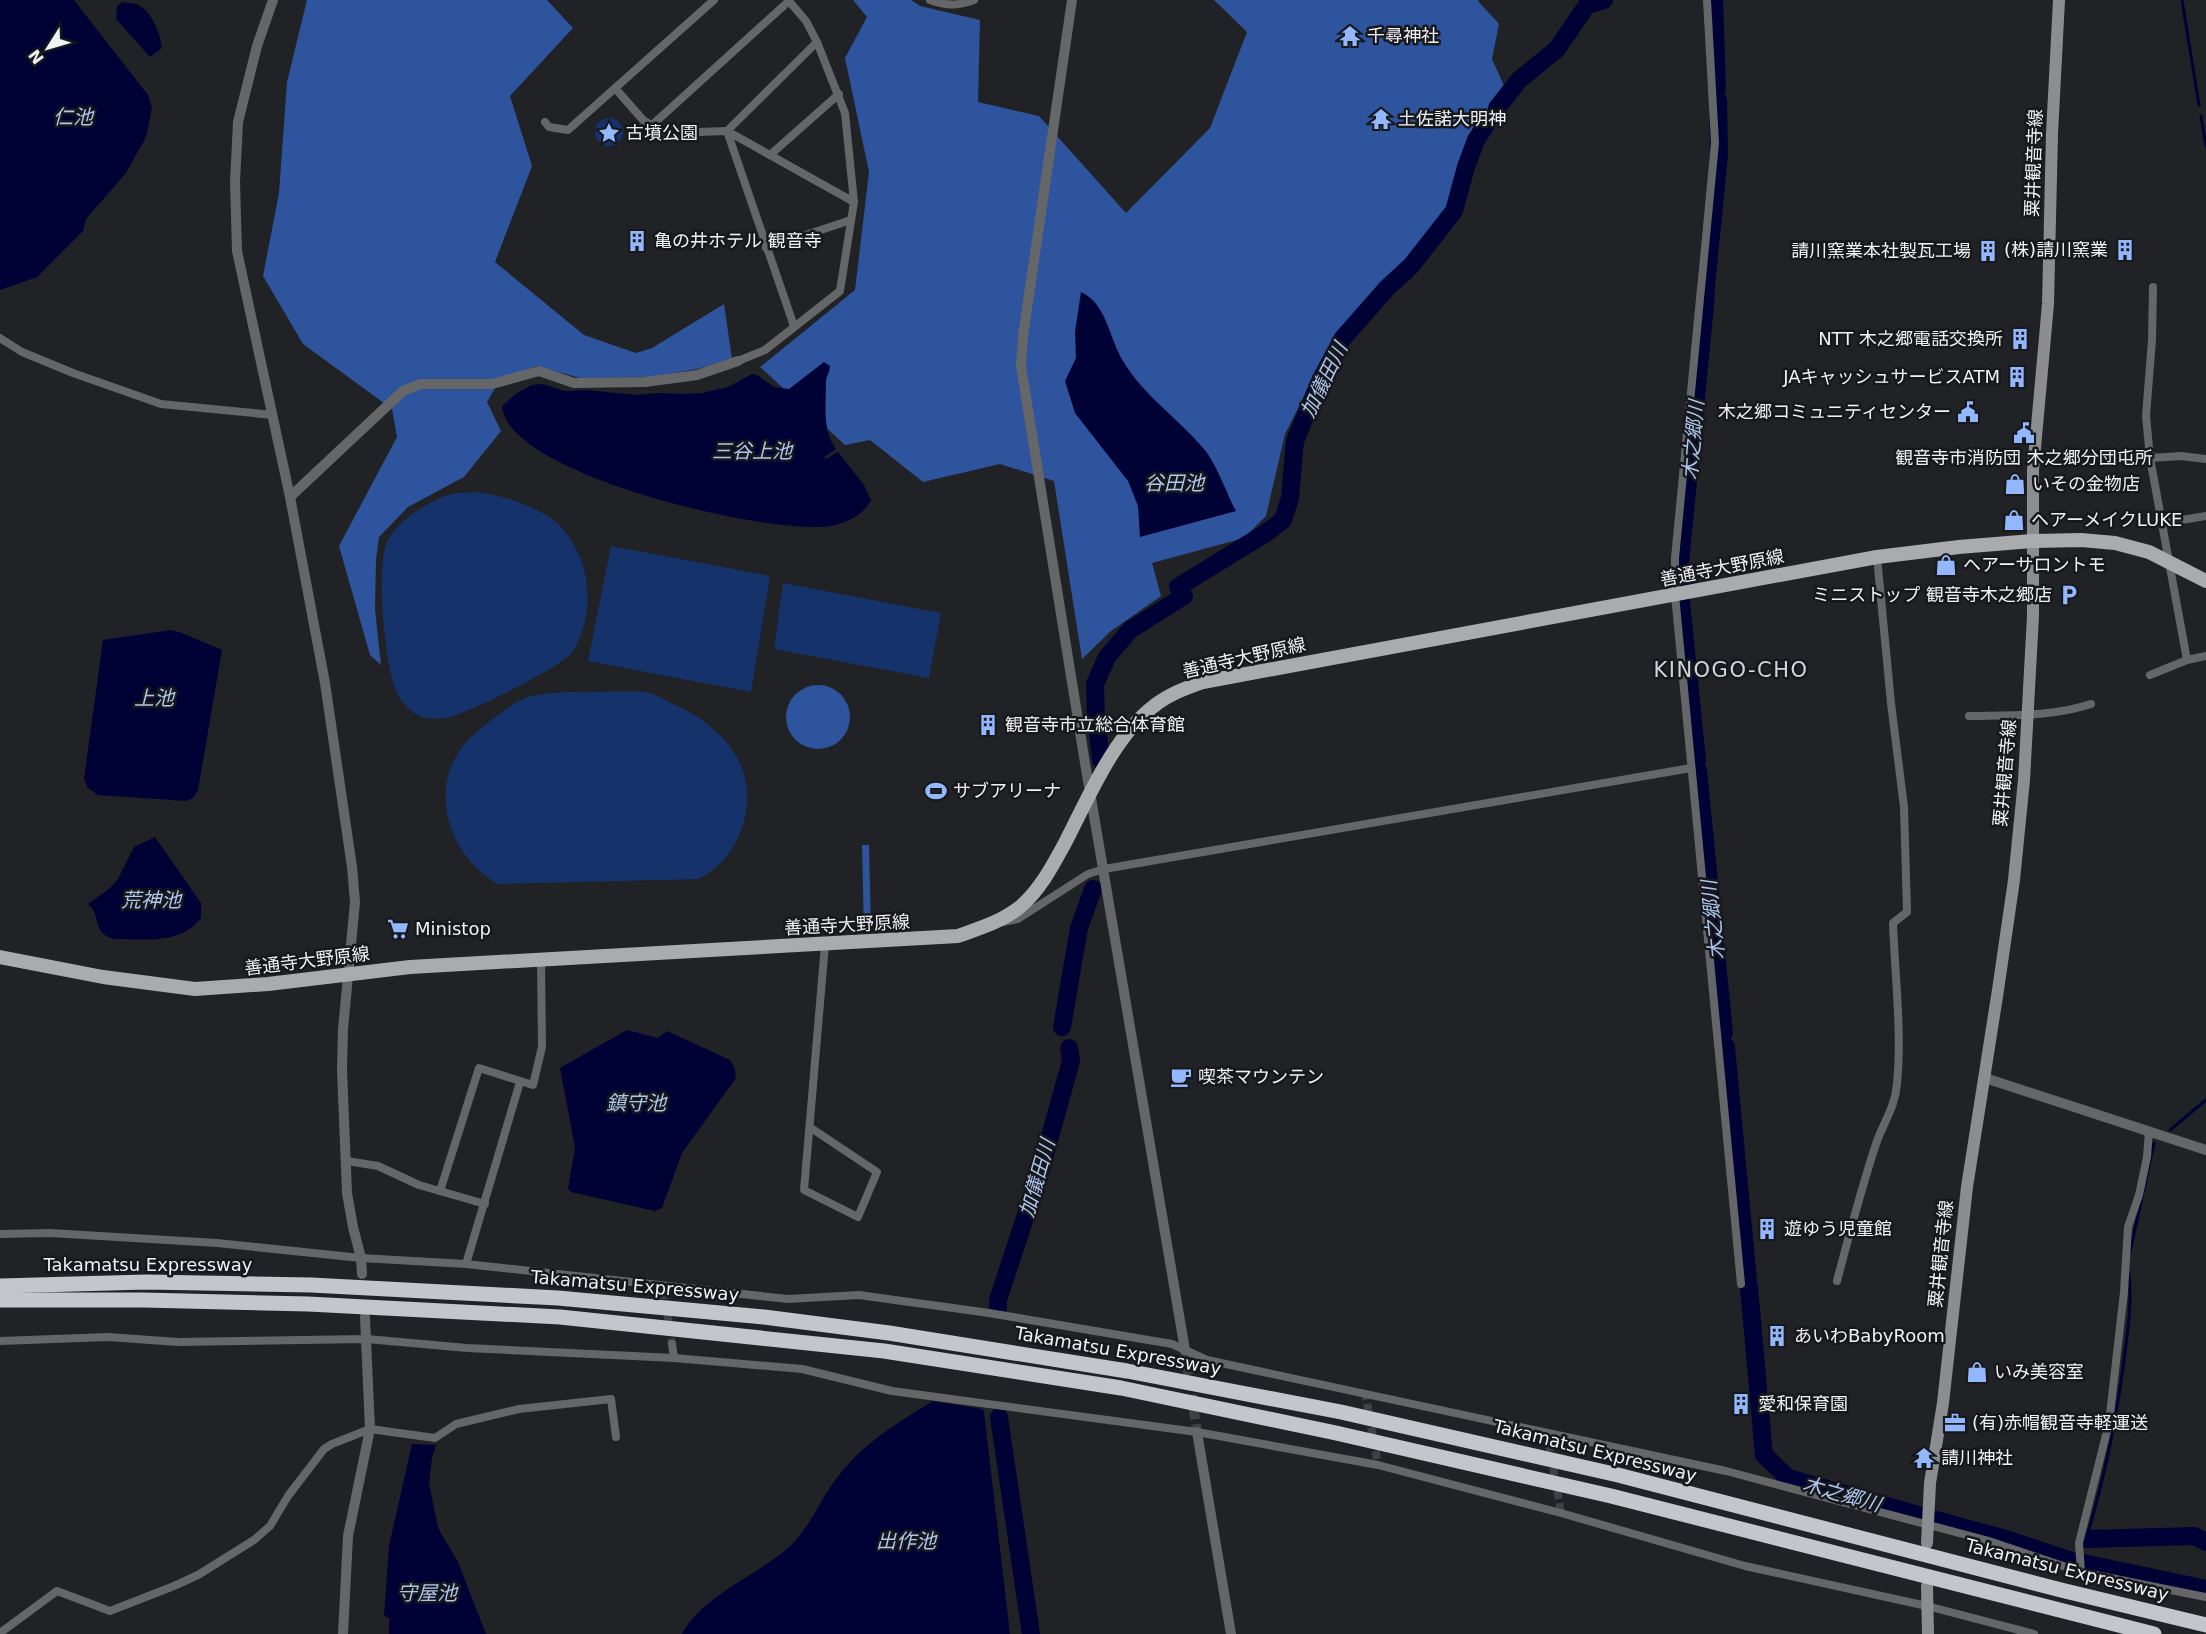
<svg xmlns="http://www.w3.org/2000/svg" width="2206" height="1634" font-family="'DejaVu Sans','Noto Sans JP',sans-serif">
<rect width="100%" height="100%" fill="#202225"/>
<g fill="#15326a">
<circle cx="609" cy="132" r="14"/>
<path d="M475 492C500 494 540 507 558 524 591 556 597 612 573 651 563 667 466 714 446 718 440 719 429 719 423 717 413 715 401 702 397 693 385 668 377 576 385 549 391 523 428 501 452 494 459 492 468 493 475 492Z"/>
<polygon points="611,546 770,576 751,692 588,661"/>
<polygon points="783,583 941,613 929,678 774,649"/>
<path d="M594 692C610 692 634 690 649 693 658 695 667 701 675 705 726 728 761 770 742 828 734 850 719 870 698 879L498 884C451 858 427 792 463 746 472 735 483 726 494 718 503 712 511 704 521 700 543 690 570 693 594 692Z"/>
</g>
<g fill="#2e549d">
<polygon points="307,0 547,0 573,28 510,96 532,166 495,262 584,335 636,353 652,348 724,304 732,359 697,369 650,377 580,378 536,366 499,381 487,402 501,431 464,477 408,507 379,537 376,560 375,609 381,665 370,655 339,546 397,437 392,409 303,344 263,276 279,193 287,82"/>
<polygon points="853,0 911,0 920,6 980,20 978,102 1039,116 1126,213 1210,128 1247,32 1214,0 1479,0 1478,1 1499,24 1492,59 1505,88 1465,159 1451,202 1422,245 1334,337 1285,434 1266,516 1244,538 1152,563 1161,596 1111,631 1082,659 1054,481 1000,464 923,482 870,440 845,445 760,367 855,290 869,172 845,58 867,17"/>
<circle cx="818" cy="717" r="32"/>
<polygon points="862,845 869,845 871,932 864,932"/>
</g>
<g fill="#000236">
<polygon points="0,0 74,0 148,95 152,108 146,137 126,173 86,219 83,231 37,277 0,290"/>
<path d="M123 2C128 3 134 3 138 5 151 10 161 35 162 48L150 57 116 19 117 6Z"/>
<path d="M1081 292C1107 304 1109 338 1123 361 1143 395 1179 419 1204 449 1216 463 1227 494 1236 511L1140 537 1138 506 1128 481 1075 413 1065 381 1076 358 1075 332Z"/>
<path d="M824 362 830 366C830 372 825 378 826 384 826 407 822 429 836 449L824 457 826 459 838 452 864 485 871 500C863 515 847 523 831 526 772 536 506 475 502 406L517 393 532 385 543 384 564 391 586 390 637 395 658 393 685 394 702 393 728 387 752 374 757 375 774 387 789 389Z"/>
<polygon points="171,630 182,633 222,650 198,790 193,798 186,801 98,795 88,788 84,779 103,640"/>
<path d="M155 837 201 903V918C180 945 145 939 114 939 91 933 102 915 88 904L110 888 118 879 134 847Z"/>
<polygon points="627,1030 658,1038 667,1031 730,1060 735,1069 736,1078 682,1153 662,1208 655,1211 571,1192 568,1189 575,1148 560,1068"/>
<path d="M933 1401 982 1409 984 1412 1010 1634H682C702 1596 756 1576 788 1548 812 1526 820 1498 840 1474 865 1442 899 1422 933 1401Z"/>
<polygon points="412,1444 436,1445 432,1458 429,1483 438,1528 458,1562 486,1634 389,1634 389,1618 384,1616 389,1546"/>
</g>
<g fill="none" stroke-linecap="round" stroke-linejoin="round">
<g stroke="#000236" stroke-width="3">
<polyline points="2182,0 2199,105"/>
<polyline points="2201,116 2206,146"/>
<polyline points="2170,1130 2206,1100"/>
<polyline points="2130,1252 2154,1143"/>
<path d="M2086 1539C2104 1481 2116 1422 2124 1360 2128 1329 2132 1305 2129 1274"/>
</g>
<g stroke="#000236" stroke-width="18">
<polyline points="1714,0 1717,89"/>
<polyline points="1497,108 1519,80 1557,49 1587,5 1604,0"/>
<polyline points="1706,286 1719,155 1718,100"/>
<polyline points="1178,587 1266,533 1283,520 1290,498 1295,441 1321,379 1343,338 1387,288 1411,266 1454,211 1466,167 1476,140 1487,123"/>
<polyline points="1680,587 1680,564 1706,294"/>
<polyline points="1681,602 1697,760"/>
<polyline points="1101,760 1096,718 1095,684 1107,657 1130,630 1184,596"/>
<polyline points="1698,771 1724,1033"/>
<polyline points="1062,1027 1079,928 1093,889"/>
<polyline points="1726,1047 1748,1281"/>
<polyline points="1749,1287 1764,1455 1788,1478 1918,1515"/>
<polyline points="998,1308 998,1300 1041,1169 1071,1061 1069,1048"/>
<polyline points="999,1417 1031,1634"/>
<polyline points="1936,1520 2006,1539 2075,1562"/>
<polyline points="2086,1539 2194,1536 2206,1542"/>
<polyline points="2083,1563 2206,1589"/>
</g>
<g stroke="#3f4144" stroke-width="8" stroke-dasharray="8 4" stroke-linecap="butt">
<polyline points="664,1291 672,1344"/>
<polyline points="1365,1392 1378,1465"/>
<polyline points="1547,1432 1561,1513"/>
</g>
<polyline stroke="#3f4144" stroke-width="10" stroke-dasharray="10 5" stroke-linecap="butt" points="1185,1350 1197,1432"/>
<g stroke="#656668" stroke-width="8">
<path d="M930 0C946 6 958 6 974 0"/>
<polyline points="1707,0 1715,143 1675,558 1675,595 1741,1284"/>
<polyline points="615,88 643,120 659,130 670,133 727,131 854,202"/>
<polyline points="545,122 549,127 568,130 714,0"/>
<polyline points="651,126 789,1"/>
<polyline points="770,155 839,94"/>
<polyline points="766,248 851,220"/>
<polyline points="2153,287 2152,340 2146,416 2150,458 2187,660"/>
<polyline points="794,326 727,131 817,42"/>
<polyline points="0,338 22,352 73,373 161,404 273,415"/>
<polyline points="738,361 765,350 840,291 854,202 845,113 817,42 806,21 788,0"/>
<polyline points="2150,458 2181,456 2206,459"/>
<polyline points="2163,523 2206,516"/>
<polyline points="2150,675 2187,660 2206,656"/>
<path d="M1969 716C2009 715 2052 717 2091 704"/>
<polyline points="1003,922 1018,919 1088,874 1104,869 1691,768"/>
<polyline points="811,1128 877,1172 858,1217 804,1190 825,945"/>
<polyline points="347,1161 378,1166 419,1185 485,1204"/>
<polyline points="440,1191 479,1068 533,1085 542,1047 541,960"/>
<polyline points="0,1234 50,1233 217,1243 361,1258 466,1264 788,1299 859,1295 989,1313 1172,1344 1207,1360 1726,1471 1989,1541 2081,1572 2206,1597"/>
<polyline points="466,1264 520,1082"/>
<path d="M1837 1281C1849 1235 1861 1189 1876 1144 1883 1123 1895 1108 1897 1084 1902 1031 1895 976 1893 923L1907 912 1904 807 1891 703 1877 557"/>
<polyline points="0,1341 108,1337 178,1342 367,1339 467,1348 674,1358 802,1369 892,1391 1197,1432 1378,1465 1561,1513 1745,1566 1927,1606 2034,1634"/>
<polyline points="672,1344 674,1358"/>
<polyline points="2081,1572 2079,1543 2109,1423 2124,1292 2128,1227 2139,1195 2147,1157 2149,1131"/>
<polyline points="0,1633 57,1591 110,1611 174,1586 198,1575 254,1540 270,1526 288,1496 324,1449 332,1444 370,1429 435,1438 456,1424 519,1409 611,1399 616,1437"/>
</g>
<g stroke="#656668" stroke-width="10">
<polyline points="273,0 257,46 238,122 235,182 237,251 290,497 325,683 352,867 355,902 343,1029 342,1070 347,1193 353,1227 361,1258 362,1274"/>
<polyline points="1072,0 1023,336 1021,366 1085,763 1185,1350"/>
<polyline points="290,497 403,391 421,384 492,384 539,371 574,383 645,382 697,375 738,361"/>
<polyline points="1985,1078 2206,1150"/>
<polyline points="1197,1432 1231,1634"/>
<polyline points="343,1634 348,1536 370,1429 365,1317"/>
</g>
<g stroke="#8b8d90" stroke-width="12">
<polyline points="1927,1543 1930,1483 1943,1403 1967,1187 1998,990 2014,880 2024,780 2033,616 2033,470 2048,304 2052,134 2059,0"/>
<polyline points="1927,1586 1928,1634"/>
</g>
<path stroke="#a9abaf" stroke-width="14" d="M0 957 103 977 195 989 268 984 410 967 958 936C980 928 1001 922 1020 907 1040 890 1053 865 1065 843 1088 799 1113 737 1154 706 1169 694 1186 688 1203 682L1877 557 1959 547 2032 541 2081 540 2115 543 2149 552 2206 581"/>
<g stroke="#c4c6cb" stroke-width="15">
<polyline points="0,1286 147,1282 311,1285 558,1298 764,1317 889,1333 1127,1371 1341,1412 1618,1475 2061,1590 2206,1625"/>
<polyline points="0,1300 143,1300 308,1304 560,1317 884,1351 1121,1388 1336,1433 1611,1496 2154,1634"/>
</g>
</g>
<defs>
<symbol id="temple-bare" viewBox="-9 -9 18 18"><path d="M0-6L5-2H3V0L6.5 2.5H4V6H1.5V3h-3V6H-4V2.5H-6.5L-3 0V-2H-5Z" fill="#92b7fd" stroke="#16181c" stroke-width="2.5" paint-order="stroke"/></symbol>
<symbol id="sight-bare" viewBox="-9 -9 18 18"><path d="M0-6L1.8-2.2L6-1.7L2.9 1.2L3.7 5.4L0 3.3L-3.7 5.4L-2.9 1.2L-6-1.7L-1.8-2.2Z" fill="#92b7fd" stroke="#16181c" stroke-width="2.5" paint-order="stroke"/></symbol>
<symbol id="building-bare" viewBox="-9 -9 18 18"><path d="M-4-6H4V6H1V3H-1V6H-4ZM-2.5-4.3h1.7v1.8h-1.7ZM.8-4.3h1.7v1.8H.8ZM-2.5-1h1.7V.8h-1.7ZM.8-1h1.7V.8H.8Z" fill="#92b7fd" stroke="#16181c" stroke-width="2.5" paint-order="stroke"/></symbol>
<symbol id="civic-bare" viewBox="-9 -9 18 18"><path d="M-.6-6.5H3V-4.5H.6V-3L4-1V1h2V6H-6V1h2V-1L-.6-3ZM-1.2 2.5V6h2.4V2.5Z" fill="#92b7fd" stroke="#16181c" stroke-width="2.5" paint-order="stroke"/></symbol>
<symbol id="shop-bare" viewBox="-9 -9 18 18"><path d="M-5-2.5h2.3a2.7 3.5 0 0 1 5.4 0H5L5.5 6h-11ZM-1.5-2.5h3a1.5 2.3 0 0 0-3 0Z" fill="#92b7fd" stroke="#16181c" stroke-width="2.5" paint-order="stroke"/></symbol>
<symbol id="parking-bare" viewBox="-9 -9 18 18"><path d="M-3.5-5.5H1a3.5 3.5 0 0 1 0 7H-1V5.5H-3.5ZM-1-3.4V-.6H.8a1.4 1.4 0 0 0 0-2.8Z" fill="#92b7fd" stroke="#16181c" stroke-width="2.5" paint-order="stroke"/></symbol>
<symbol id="stadium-bare" viewBox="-9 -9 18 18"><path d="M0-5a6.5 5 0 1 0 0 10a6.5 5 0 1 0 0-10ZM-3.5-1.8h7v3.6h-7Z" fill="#92b7fd" stroke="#16181c" stroke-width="2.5" paint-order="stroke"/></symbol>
<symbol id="supermarket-bare" viewBox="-9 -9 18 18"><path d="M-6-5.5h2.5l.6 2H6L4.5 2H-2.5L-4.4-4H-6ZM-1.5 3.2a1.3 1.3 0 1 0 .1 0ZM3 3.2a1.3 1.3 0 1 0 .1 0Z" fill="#92b7fd" stroke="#16181c" stroke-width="2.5" paint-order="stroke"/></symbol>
<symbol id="cafe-bare" viewBox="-9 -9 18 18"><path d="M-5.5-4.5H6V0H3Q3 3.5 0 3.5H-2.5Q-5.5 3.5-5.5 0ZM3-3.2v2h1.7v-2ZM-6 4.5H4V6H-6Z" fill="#92b7fd" stroke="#16181c" stroke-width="2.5" paint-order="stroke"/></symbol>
<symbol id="office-bare" viewBox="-9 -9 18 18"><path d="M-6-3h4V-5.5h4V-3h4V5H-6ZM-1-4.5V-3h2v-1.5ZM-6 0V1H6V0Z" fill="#92b7fd" stroke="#16181c" stroke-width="2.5" paint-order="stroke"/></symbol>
</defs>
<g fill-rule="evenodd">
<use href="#temple-bare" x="1335" y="21" width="30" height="30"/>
<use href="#temple-bare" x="1366" y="104" width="30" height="30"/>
<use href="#sight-bare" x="594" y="118" width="30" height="30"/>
<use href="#building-bare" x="622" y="226" width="30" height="30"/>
<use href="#building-bare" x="2110" y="235" width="30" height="30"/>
<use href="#building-bare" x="1973" y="236" width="30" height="30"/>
<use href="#building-bare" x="2005" y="324" width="30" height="30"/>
<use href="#building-bare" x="2002" y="362" width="30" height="30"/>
<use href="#civic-bare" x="1953" y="397" width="30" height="30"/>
<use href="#civic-bare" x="2009" y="418" width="30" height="30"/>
<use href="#shop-bare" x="2000" y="469" width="30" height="30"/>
<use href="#shop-bare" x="1999" y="505" width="30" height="30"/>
<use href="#shop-bare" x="1931" y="550" width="30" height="30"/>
<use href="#parking-bare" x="2054" y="580" width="30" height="30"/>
<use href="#building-bare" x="973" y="710" width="30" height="30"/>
<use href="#stadium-bare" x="921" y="776" width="30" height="30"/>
<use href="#supermarket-bare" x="383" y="914" width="30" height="30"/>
<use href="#cafe-bare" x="1166" y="1062" width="30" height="30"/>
<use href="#building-bare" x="1752" y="1214" width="30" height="30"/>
<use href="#building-bare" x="1762" y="1321" width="30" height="30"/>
<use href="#shop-bare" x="1962" y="1357" width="30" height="30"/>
<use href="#building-bare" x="1726" y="1389" width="30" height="30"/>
<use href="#office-bare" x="1940" y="1408" width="30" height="30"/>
<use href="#temple-bare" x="1909" y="1443" width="30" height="30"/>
</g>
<g text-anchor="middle" stroke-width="5" stroke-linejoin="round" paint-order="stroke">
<g font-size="18" fill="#f0f1f4" stroke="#16181c" text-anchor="start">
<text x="1367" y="42">千尋神社</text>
<text x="1398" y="125">土佐諾大明神</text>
<text x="626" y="139">古墳公園</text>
<text x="654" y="247">亀の井ホテル 観音寺</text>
<text x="2108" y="256" text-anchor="end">(株)請川窯業</text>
<text x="1971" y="257" text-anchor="end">請川窯業本社製瓦工場</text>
<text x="2003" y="345" text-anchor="end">NTT 木之郷電話交換所</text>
<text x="2000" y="383" text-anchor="end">JAキャッシュサービスATM</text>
<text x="1951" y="418" text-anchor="end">木之郷コミュニティセンター</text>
<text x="2024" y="464" text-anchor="middle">観音寺市消防団 木之郷分団屯所</text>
<text x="2032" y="490">いその金物店</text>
<text x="2031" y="526">ヘアーメイクLUKE</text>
<text x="1963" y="571">ヘアーサロントモ</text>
<text x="2052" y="601" text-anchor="end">ミニストップ 観音寺木之郷店</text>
<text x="1005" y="731">観音寺市立総合体育館</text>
<text x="953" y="797">サブアリーナ</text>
<text x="415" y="935">Ministop</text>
<text x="1198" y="1083">喫茶マウンテン</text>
<text x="1784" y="1235">遊ゆう児童館</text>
<text x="1794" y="1342">あいわBabyRoom</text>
<text x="1994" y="1378">いみ美容室</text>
<text x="1758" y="1410">愛和保育園</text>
<text x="1972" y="1429">(有)赤帽観音寺軽運送</text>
<text x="1941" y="1464">請川神社</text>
</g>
<g font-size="18" fill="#f0f1f4" stroke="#16181c">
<text transform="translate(2034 163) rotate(-88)" y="6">粟井観音寺線</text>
<text transform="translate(1722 568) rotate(-11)" y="6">善通寺大野原線</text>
<text transform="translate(1244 658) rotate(-13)" y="6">善通寺大野原線</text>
<text transform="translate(2005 773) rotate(-85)" y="6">粟井観音寺線</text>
<text transform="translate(847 925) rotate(-3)" y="6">善通寺大野原線</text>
<text transform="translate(307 961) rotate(-7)" y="6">善通寺大野原線</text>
<text transform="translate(1941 1254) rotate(-84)" y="6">粟井観音寺線</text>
<text x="148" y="1271">Takamatsu Expressway</text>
<text transform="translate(635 1286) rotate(5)" y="6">Takamatsu Expressway</text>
<text transform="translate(1118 1351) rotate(10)" y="6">Takamatsu Expressway</text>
<text transform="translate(1595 1451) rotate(14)" y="6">Takamatsu Expressway</text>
<text transform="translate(2067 1570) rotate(14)" y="6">Takamatsu Expressway</text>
</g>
<g font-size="20" font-style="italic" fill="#aec5ee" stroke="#16181c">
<text x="73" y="124">仁池</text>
<text transform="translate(1324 380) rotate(-64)" y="7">加儀田川</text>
<text transform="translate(1693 440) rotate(-85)" y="7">木之郷川</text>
<text x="752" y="458">三谷上池</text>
<text x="1174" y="490">谷田池</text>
<text x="154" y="705">上池</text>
<text x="151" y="907">荒神池</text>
<text transform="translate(1713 920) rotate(-96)" y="7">木之郷川</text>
<text x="636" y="1110">鎮守池</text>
<text transform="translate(1037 1178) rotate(-74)" y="7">加儀田川</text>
<text transform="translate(1842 1494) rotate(16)" y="7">木之郷川</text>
<text x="906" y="1548">出作池</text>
<text x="427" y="1600">守屋池</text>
</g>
<g font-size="21" letter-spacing="1.5" fill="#d1d4d9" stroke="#16181c">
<text x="1731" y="677">KINOGO-CHO</text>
</g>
</g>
<g transform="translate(48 48) rotate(233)" stroke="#16181c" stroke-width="4.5" paint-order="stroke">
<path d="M0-4.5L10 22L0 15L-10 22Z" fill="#f0f1f4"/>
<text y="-9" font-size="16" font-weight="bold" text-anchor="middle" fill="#f0f1f4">N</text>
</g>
</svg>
